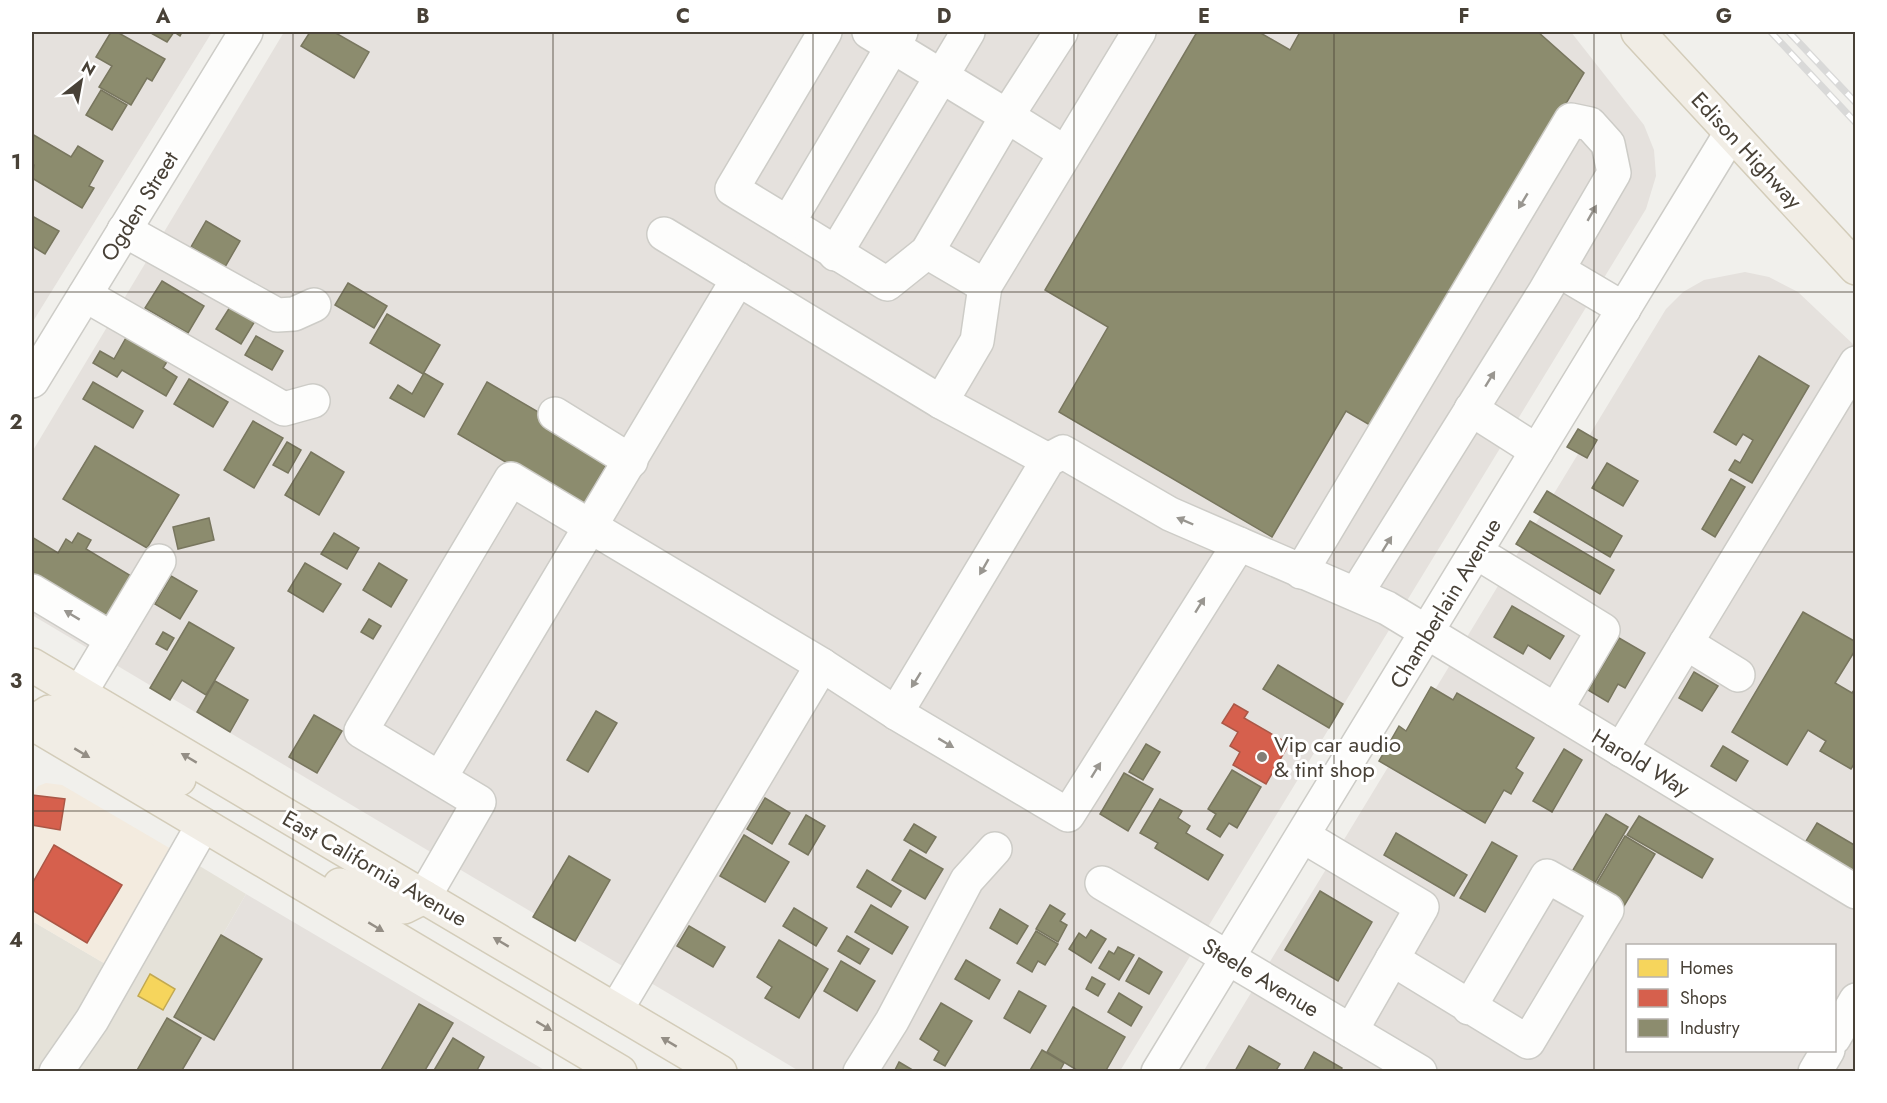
<svg xmlns="http://www.w3.org/2000/svg" width="1887" height="1103" font-family="Jost,sans-serif">
<rect width="100%" height="100%" fill="#f1f0ec"/>
<polygon fill="#e5e2d9" points="183,856 246,894 145,1071 32,1072 32,921 114,969"/>
<polygon fill="#f3ebdf" points="46,783 62,785 183,856 114,969 32,921 32,796 38,786"/>
<g fill="#e5e1dd" fill-rule="evenodd">
<polygon points="32,32 212,32 32,323"/>
<polygon points="284,32 1571,32 1644,125 1654,150 1656,176 1646,209 1120,1071 799,1071 32,615 32,452"/>
<path d="M1745 272 1769 277 1798 292 1855 346V1071L1203 1072 1666 309 1683 292 1704 280ZM1628 946H1834V1050H1628Z"/>
<polygon points="246,894 546,1071 145,1072"/>
</g>
<polygon fill="#f6d55c" stroke="#c2a951" stroke-width="1.5" points="150,974 175,989 163,1010 138,996"/>
<g fill="#d6604d" stroke="#ab5746" stroke-width="1.5">
<polygon points="1234,704 1248,712 1244,718 1289,744 1266,784 1233,765 1240,752 1230,746 1238,732 1222,723"/>
<polygon points="32,795 65,799 60,830 32,825"/>
<polygon points="54,845 122,885 87,943 32,910 32,884"/>
</g>
<g fill="#8c8c6e" stroke="#78765e" stroke-width="1.5">
<polygon points="111,32 117,32 165,59 152,81 147,78 131,105 99,87 112,66 96,57"/>
<polygon points="149,32 182,32 180,36 174,32 167,42"/>
<polygon points="310,32 334,32 369,52 354,78 301,46"/>
<polygon points="1197,32 1259,32 1290,50 1300,32 1538,32 1584,73 1375,428 1346,411 1272,537 1059,412 1108,327 1045,290"/>
<polygon points="101,90 127,105 112,130 86,115"/>
<polygon points="32,134 71,157 78,146 103,161 89,186 94,188 82,208 32,178 34,165 32,163"/>
<polygon points="32,216 59,231 45,254 32,246"/>
<polygon points="206,221 240,241 225,267 191,247"/>
<polygon points="162,281 204,306 188,333 145,308"/>
<polygon points="348,283 387,306 374,328 335,305"/>
<polygon points="230,307 255,321 241,344 216,329"/>
<polygon points="387,314 440,345 423,374 370,343"/>
<polygon points="127,336 168,360 163,368 177,377 166,396 122,370 117,377 93,363 100,351 114,359"/>
<polygon points="256,336 283,351 272,370 245,355"/>
<polygon points="1759,356 1809,386 1752,483 1729,470 1735,460 1740,463 1753,440 1743,434 1736,445 1714,432"/>
<polygon points="424,373 443,384 424,417 390,398 398,385 412,394"/>
<polygon points="189,379 228,402 213,427 174,404"/>
<polygon points="93,382 143,411 133,428 83,399"/>
<polygon points="487,382 612,455 582,507 458,434"/>
<polygon points="253,421 283,438 254,488 224,470"/>
<polygon points="1578,429 1597,440 1587,458 1567,447"/>
<polygon points="287,442 301,450 288,473 273,465"/>
<polygon points="95,446 179,495 147,548 63,499"/>
<polygon points="311,452 344,472 319,515 285,495"/>
<polygon points="1607,463 1638,481 1623,506 1592,488"/>
<polygon points="1731,479 1745,487 1715,537 1702,529"/>
<polygon points="1547,491 1622,536 1610,557 1534,512"/>
<polygon points="209,518 214,540 178,549 173,527"/>
<polygon points="1530,521 1614,570 1600,594 1516,544"/>
<polygon points="78,533 91,540 86,549 131,576 107,617 32,573 32,537 58,553 66,539 72,543"/>
<polygon points="334,533 359,548 347,569 321,554"/>
<polygon points="305,563 341,584 323,612 288,591"/>
<polygon points="379,563 407,580 391,607 363,590"/>
<polygon points="171,576 197,591 180,619 155,604"/>
<polygon points="1512,606 1564,636 1550,659 1528,645 1523,654 1494,637"/>
<polygon points="1803,612 1856,642 1856,649 1835,683 1852,693 1856,687 1856,761 1851,769 1820,751 1826,741 1808,730 1787,765 1732,732"/>
<polygon points="369,619 381,626 373,639 361,632"/>
<polygon points="189,622 234,648 206,695 182,680 170,700 150,688"/>
<polygon points="163,632 174,638 167,650 156,644"/>
<polygon points="1619,638 1645,653 1625,688 1618,684 1608,702 1588,690"/>
<polygon points="1278,665 1343,704 1329,728 1263,689"/>
<polygon points="1694,672 1718,686 1702,711 1679,698"/>
<polygon points="215,681 248,700 230,732 197,712"/>
<polygon points="1431,687 1453,700 1457,693 1534,738 1516,768 1523,773 1511,794 1504,790 1485,823 1379,761 1399,726 1406,731"/>
<polygon points="596,711 617,723 588,772 567,760"/>
<polygon points="314,715 342,731 317,773 289,757"/>
<polygon points="1146,744 1160,752 1143,780 1129,772"/>
<polygon points="1723,746 1748,761 1736,781 1711,766"/>
<polygon points="1564,749 1582,760 1552,812 1533,801"/>
<polygon points="1232,770 1261,787 1237,828 1229,823 1220,837 1207,829 1216,814 1208,809"/>
<polygon points="1124,773 1153,789 1128,831 1100,814"/>
<polygon points="765,798 790,813 772,844 747,829"/>
<polygon points="1160,799 1182,811 1178,818 1190,826 1186,833 1223,855 1208,880 1155,848 1158,843 1140,833"/>
<polygon points="1606,814 1628,827 1592,888 1570,875"/>
<polygon points="806,815 825,826 808,855 789,844"/>
<polygon points="1639,816 1713,859 1702,878 1627,835"/>
<polygon points="1817,823 1856,846 1856,877 1803,846"/>
<polygon points="914,824 936,837 926,853 904,840"/>
<polygon points="1396,833 1467,875 1454,896 1384,855"/>
<polygon points="744,835 789,862 765,902 720,876"/>
<polygon points="1625,836 1655,854 1624,906 1594,888"/>
<polygon points="1492,842 1517,856 1485,912 1460,898"/>
<polygon points="910,850 943,869 925,899 892,880"/>
<polygon points="569,856 610,880 575,941 533,917"/>
<polygon points="867,870 901,891 891,907 857,887"/>
<polygon points="1320,891 1372,922 1338,981 1285,950"/>
<polygon points="871,905 908,927 892,954 855,932"/>
<polygon points="1050,905 1065,914 1060,921 1067,925 1058,942 1036,929"/>
<polygon points="794,908 827,928 816,946 783,926"/>
<polygon points="1000,909 1028,926 1017,944 990,928"/>
<polygon points="689,926 725,947 713,967 677,946"/>
<polygon points="1091,930 1106,939 1091,963 1069,949 1079,933 1086,938"/>
<polygon points="1036,931 1058,944 1045,965 1038,961 1032,972 1017,963"/>
<polygon points="221,935 262,959 214,1040 174,1017"/>
<polygon points="847,936 869,949 860,964 838,951"/>
<polygon points="779,940 828,969 799,1018 765,998 772,987 757,977"/>
<polygon points="1118,947 1134,955 1119,980 1099,968 1109,951 1114,954"/>
<polygon points="1139,958 1162,972 1149,994 1126,981"/>
<polygon points="966,960 1000,980 989,999 955,979"/>
<polygon points="841,961 875,981 857,1011 824,991"/>
<polygon points="1092,977 1105,984 1098,996 1086,989"/>
<polygon points="1019,991 1046,1006 1030,1033 1004,1018"/>
<polygon points="1119,993 1142,1007 1131,1026 1108,1012"/>
<polygon points="941,1003 972,1021 945,1066 934,1060 939,1051 920,1039"/>
<polygon points="419,1004 453,1023 424,1072 380,1072"/>
<polygon points="1073,1007 1125,1037 1105,1072 1080,1072 1047,1052"/>
<polygon points="167,1018 201,1038 181,1072 136,1072"/>
<polygon points="453,1038 484,1057 476,1072 433,1072"/>
<polygon points="1249,1046 1280,1064 1275,1072 1235,1071"/>
<polygon points="1042,1050 1064,1063 1059,1072 1029,1072"/>
<polygon points="1314,1052 1342,1068 1340,1072 1304,1070"/>
<polygon points="899,1062 916,1072 894,1072"/>
</g>
<g fill="none" stroke-linecap="round" stroke-linejoin="round">
<defs>
<g id="minor">
<polyline points="869,32 1007,116 1061,32"/>
<polyline points="901,32 788,223 887,284 927,252 1007,116 1064,152"/>
<polyline points="788,223 732,189 825,32"/>
<polyline points="124,230 277,315 294,314 314,305"/>
<polyline points="664,234 738,279"/>
<polyline points="927,252 985,286"/>
<polyline points="835,254 968,32"/>
<polyline points="1558,270 1624,309"/>
<polyline points="85,295 284,409 313,401"/>
<polyline points="32,381 246,32"/>
<polyline points="941,402 977,341 985,286 1139,32"/>
<polyline points="1471,409 1537,451"/>
<polyline points="555,414 631,461"/>
<polyline points="1476,552 1603,630 1556,710"/>
<polyline points="1301,572 1571,120 1590,124 1608,144 1614,173 1544,293 1356,594"/>
<polyline points="32,591 112,639"/>
<polyline points="1686,643 1738,675"/>
<polyline points="822,665 896,713 1068,815 1239,544"/>
<polyline points="80,693 159,561"/>
<polyline points="896,713 1048,460 1063,452 1170,514 1387,608 1856,892"/>
<polyline points="1621,750 1856,363"/>
<polyline points="440,778 738,279 941,402 1048,460"/>
<polyline points="1303,836 1422,907 1351,1031"/>
<polyline points="1102,883 1420,1072"/>
<polyline points="424,897 479,802 361,731 511,479 822,665 616,1010"/>
<polyline points="1392,959 1528,1042 1607,910 1547,876 1469,1008"/>
<polyline points="1834,1038 1856,1000"/>
<polyline points="56,1072 92,1020 203,825"/>
<polyline points="860,1072 892,1021 967,880 995,849"/>
<polyline points="1158,1072 1731,133"/>
<polyline points="1815,1072 1828,1050"/>
</g>
<g id="major">
<polyline points="1638,32 1856,268"/>
<polyline points="32,665 720,1072"/>
<polyline points="32,723 620,1072"/>
<polyline points="32,723 49,712 76,719 179,779"/>
<polyline points="340,885 383,904 404,907 424,897"/>
</g>
</defs>
<use href="#minor" stroke="#cdccc7" stroke-width="36"/>
<use href="#major" stroke="#d3ccb9" stroke-width="36"/>
<use href="#minor" stroke="#fdfdfc" stroke-width="33"/>
<use href="#major" stroke="#f1ede5" stroke-width="33"/>
<defs>
<g id="rail">
<polyline points="1771,32 1856,123"/>
<polyline points="1789,32 1856,103"/>
</g>
</defs>
<use href="#rail" stroke="#d9d9d8" stroke-width="7"/>
<use href="#rail" stroke="#fff" stroke-width="4.5" stroke-dasharray="14" stroke-linecap="butt"/>
</g>
<defs><path id="oneway-solid" d="M-6-.8H1V-3.2L6.5 0L1 3.2V.8H-6Z" transform="scale(1.5)"/></defs>
<g fill="#999690">
<use href="#oneway-solid" transform="translate(1523 201) rotate(121)"/>
<use href="#oneway-solid" transform="translate(1592 213) rotate(-60)"/>
<use href="#oneway-solid" transform="translate(1490 379) rotate(-58)"/>
<use href="#oneway-solid" transform="translate(1185 521) rotate(-157)"/>
<use href="#oneway-solid" transform="translate(1387 544) rotate(-58)"/>
<use href="#oneway-solid" transform="translate(984 567) rotate(120)"/>
<use href="#oneway-solid" transform="translate(1200 605) rotate(-58)"/>
<use href="#oneway-solid" transform="translate(72 615) rotate(-149)"/>
<use href="#oneway-solid" transform="translate(916 680) rotate(122)"/>
<use href="#oneway-solid" transform="translate(946 743) rotate(31)"/>
<use href="#oneway-solid" transform="translate(1096 770) rotate(-58)"/>
</g>
<g fill="#948e85">
<use href="#oneway-solid" transform="translate(82 753) rotate(31)"/>
<use href="#oneway-solid" transform="translate(189 758) rotate(-149)"/>
<use href="#oneway-solid" transform="translate(376 927) rotate(31)"/>
<use href="#oneway-solid" transform="translate(501 942) rotate(-149)"/>
<use href="#oneway-solid" transform="translate(544 1026) rotate(31)"/>
<use href="#oneway-solid" transform="translate(669 1042) rotate(-149)"/>
</g>
<path fill="none" stroke="#484137" stroke-width="1.5" stroke-opacity="0.55" d="M293 32V1072M553 32V1072M813 32V1072M1074 32V1072M1334 32V1072M1594 32V1072M32 292H1856M32 552H1856M32 811H1856"/>
<circle fill="#837e76" stroke="#fff" stroke-width="2" cx="1262" cy="757" r="6"/>
<g text-anchor="middle" stroke-width="6" stroke-linejoin="round" paint-order="stroke">
<g font-size="22" fill="#484137" stroke="#fff">
<text transform="translate(1747 150) rotate(47)" y="8">Edison Highway</text>
<text transform="translate(139 206) rotate(-58)" y="8">Ogden Street</text>
<text transform="translate(1445 603) rotate(-59)" y="8">Chamberlain Avenue</text>
<text transform="translate(1641 762) rotate(31)" y="8">Harold Way</text>
<text transform="translate(375 868) rotate(30)" y="8">East California Avenue</text>
<text transform="translate(1261 977) rotate(31)" y="8">Steele Avenue</text>
</g>
<g font-size="22" fill="#484137" stroke="#fff" text-anchor="start">
<text x="1274" y="752">Vip car audio<tspan x="1274" dy="25">&amp; tint shop</tspan></text>
</g>
</g>
<rect width="1887" height="1103" fill="none" stroke="#ffffff" stroke-width="66"/>
<rect x="1626" y="944" width="210" height="108" fill="#ffffff" stroke="#b6b3af" stroke-width="1.5"/>
<rect x="1638" y="959" width="30" height="18" fill="#f6d55c" stroke="#b6b3af" stroke-width="1.5"/>
<text x="1680" y="974" font-size="18" fill="#484137">Homes</text>
<rect x="1638" y="989" width="30" height="18" fill="#d6604d" stroke="#b6b3af" stroke-width="1.5"/>
<text x="1680" y="1004" font-size="18" fill="#484137">Shops</text>
<rect x="1638" y="1019" width="30" height="18" fill="#8c8c6e" stroke="#b6b3af" stroke-width="1.5"/>
<text x="1680" y="1034" font-size="18" fill="#484137">Industry</text>
<g transform="translate(81 81) rotate(31)" stroke="#ffffff" stroke-width="4.5" paint-order="stroke">
<path d="M0-4.5L10 22L0 15L-10 22Z" fill="#484137"/>
<text y="-9" font-size="16" font-weight="bold" text-anchor="middle" fill="#484137">N</text>
</g>
<rect x="33" y="33" width="1821" height="1037" fill="none" stroke="#484137" stroke-width="2"/>
<g font-size="20" text-anchor="middle" font-weight="bold" fill="#484137">
<text x="163" y="23">A</text>
<text x="423" y="23">B</text>
<text x="683" y="23">C</text>
<text x="944" y="23">D</text>
<text x="1204" y="23">E</text>
<text x="1464" y="23">F</text>
<text x="1724" y="23">G</text>
<text x="16" y="169">1</text>
<text x="16" y="429">2</text>
<text x="16" y="688">3</text>
<text x="16" y="947">4</text>
</g>
</svg>
